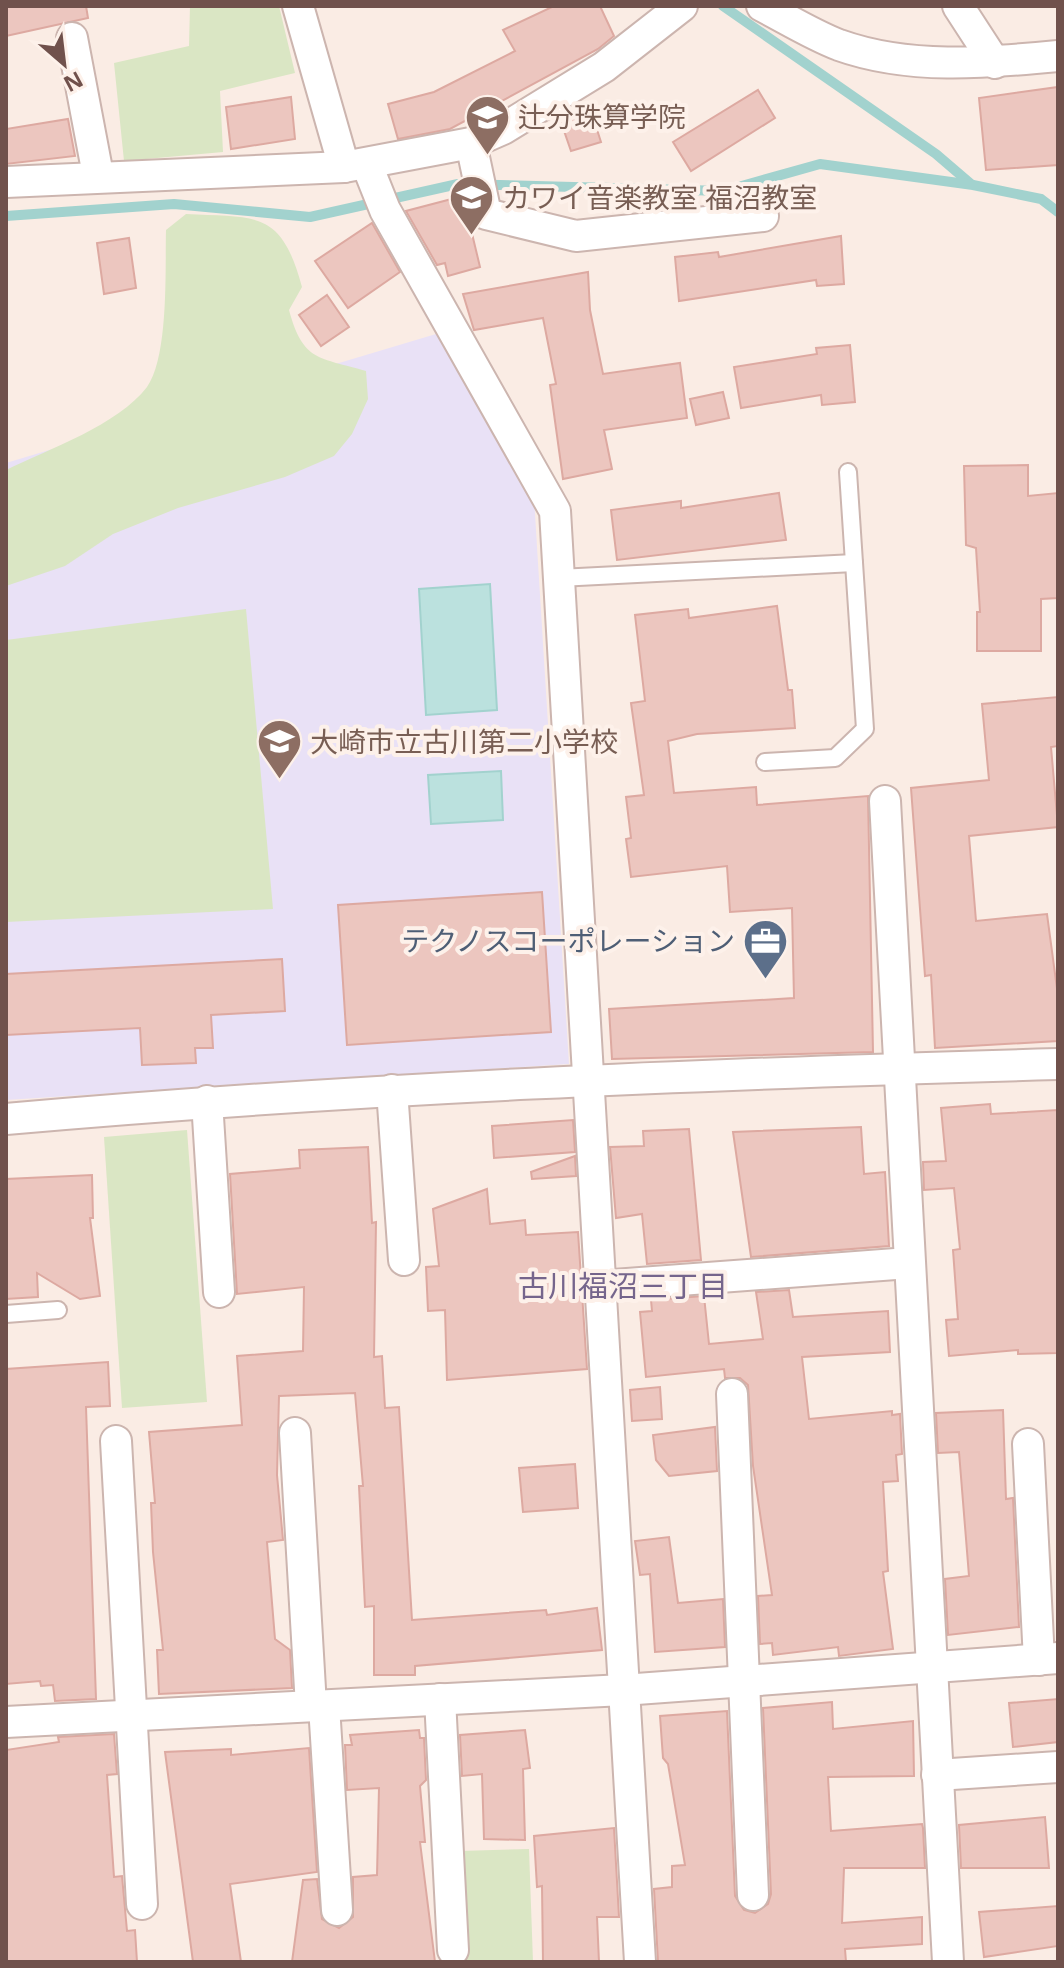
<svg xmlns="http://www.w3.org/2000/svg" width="1064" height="1968" font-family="'Open Sans','Noto Sans JP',sans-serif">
<rect width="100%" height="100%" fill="#faece4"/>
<polygon fill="#e9e1f6" points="436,334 534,498 569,1064 6,1100 6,463"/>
<g fill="#dae6c4">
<polygon points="190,6 279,6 295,73 220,91 223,152 124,161 114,63 189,46"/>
<path d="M186 214C256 218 281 209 302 287L289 310C303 362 319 357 366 371L368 399 352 434 334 456 285 477 178 508 113 534 65 566 6 586V470C49 449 118 425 147 387 169 356 165 269 166 230Z"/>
<polygon points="246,609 273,909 6,922 6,640"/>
<polygon points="187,1130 207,1402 122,1408 104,1137"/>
<polygon points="529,1849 533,1962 464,1962 460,1851"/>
</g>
<g fill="#bbe1de" stroke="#a2d2ce" stroke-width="2">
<polygon points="490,584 497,710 426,715 419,589"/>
<polygon points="501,771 503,820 431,824 428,775"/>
</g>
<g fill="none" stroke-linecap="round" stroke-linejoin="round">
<g stroke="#a2d2ce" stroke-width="10">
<polyline points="723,6 936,154 971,184"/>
<polyline points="6,216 174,204 310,217 458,184 724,191 820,164 973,185 1041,199 1058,212"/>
</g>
</g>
<g fill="#ecc6bf" stroke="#dda9a1" stroke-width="2">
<polygon points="6,6 86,6 88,18 6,36"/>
<polygon points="554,6 600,6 614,36 598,49 450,129 398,139 388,104 434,92 515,51 503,30"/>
<polygon points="1058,87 1058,165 986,170 979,98"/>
<polygon points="758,90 775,118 691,171 673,142"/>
<polygon points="291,97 295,139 231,149 226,107"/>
<polygon points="591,111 601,142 571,151 561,122"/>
<polygon points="68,119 75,156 6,164 6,129"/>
<polygon points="463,196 480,267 448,276 445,263 437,265 406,211"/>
<polygon points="372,223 400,272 348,308 315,261"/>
<polygon points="841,236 844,284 817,286 816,280 679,301 675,257 718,252 719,257"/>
<polygon points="129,238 136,288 104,294 97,243"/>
<polygon points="588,272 590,310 603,374 680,363 687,418 604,430 612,469 563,479 550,385 556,384 543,318 474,330 463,294"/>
<polygon points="327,295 349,327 321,346 299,315"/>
<polygon points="850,345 855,402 822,405 821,395 741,408 734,367 817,354 816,348"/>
<polygon points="723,392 729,418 696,425 690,399"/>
<polygon points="1028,465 1028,496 1058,493 1058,598 1041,599 1041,651 977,651 977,612 980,612 976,548 966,545 964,466"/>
<polygon points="779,493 786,540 617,560 611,510 681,501 681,508"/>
<polygon points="777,606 788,690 792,690 795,728 697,734 668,741 674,793 756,787 757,805 868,796 873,1052 612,1059 609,1009 794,998 792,908 730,912 727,866 631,877 626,839 631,838 626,797 644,795 631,703 645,701 635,615 688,609 689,618"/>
<polygon points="1058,697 1058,746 1051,747 1058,827 969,836 976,921 1047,914 1058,996 1058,1041 935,1048 931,975 925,976 911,788 989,780 982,704"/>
<polygon points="542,892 551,1032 347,1045 338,905"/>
<polygon points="282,959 285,1011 211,1015 213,1048 195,1048 196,1063 142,1065 140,1028 6,1035 6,974"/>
<polygon points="990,1104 991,1114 1058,1110 1058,1353 1018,1354 1018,1350 949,1356 946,1320 958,1319 953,1250 960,1249 954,1188 924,1190 923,1162 946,1161 941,1108"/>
<polygon points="573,1120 575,1152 494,1158 492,1126"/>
<polygon points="861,1127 864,1174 885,1172 889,1246 751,1257 733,1132"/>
<polygon points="689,1129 701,1260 647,1264 642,1214 616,1218 610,1147 644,1146 643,1131"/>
<polygon points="368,1147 372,1223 376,1222 374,1357 382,1356 385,1408 399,1407 412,1620 546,1610 547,1615 597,1608 602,1650 415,1666 415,1675 374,1675 374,1606 365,1607 359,1486 363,1486 355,1393 279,1396 277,1475 283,1540 267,1542 275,1639 290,1650 292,1688 159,1694 157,1650 163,1650 153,1552 151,1503 155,1503 149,1432 242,1425 237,1356 303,1351 304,1287 237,1294 230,1174 300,1168 299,1150"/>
<polygon points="575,1156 576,1176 532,1179 531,1172"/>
<polygon points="92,1175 93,1218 90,1218 100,1296 80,1299 37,1273 38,1297 6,1299 6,1179"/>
<polygon points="487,1189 490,1224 525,1220 526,1235 578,1232 587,1369 447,1380 445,1310 428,1311 426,1267 439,1266 433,1209"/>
<polygon points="789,1290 793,1317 888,1311 890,1352 802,1357 809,1419 892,1411 892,1415 900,1414 902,1454 896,1455 898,1481 883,1482 888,1571 883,1572 893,1649 839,1656 838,1647 773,1655 772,1643 760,1644 758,1596 772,1595 753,1466 748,1385 740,1378 725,1378 724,1369 646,1377 640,1312 652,1311 651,1300 704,1296 709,1344 763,1339 756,1292"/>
<polygon points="108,1362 110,1406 86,1407 96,1699 55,1701 53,1685 41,1686 40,1681 6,1684 6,1369"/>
<polygon points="660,1387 662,1419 632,1421 630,1390"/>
<polygon points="1003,1410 1006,1499 1013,1498 1019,1627 948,1635 945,1579 969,1576 959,1452 938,1453 936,1413"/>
<polygon points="715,1427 717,1471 669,1476 656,1460 653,1435"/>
<polygon points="575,1464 578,1508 523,1512 519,1468"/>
<polygon points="669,1537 678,1603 723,1599 725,1647 655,1652 650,1574 640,1575 635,1541"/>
<polygon points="1058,1699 1058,1742 1013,1747 1009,1703"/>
<polygon points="832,1702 833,1729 913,1721 914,1776 828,1777 831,1831 922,1824 923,1828 925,1868 844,1868 842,1923 922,1917 922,1944 845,1949 846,1962 658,1962 654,1889 672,1887 672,1866 685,1865 668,1764 663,1758 660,1716 727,1711 735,1896 744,1910 755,1913 768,1904 771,1894 763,1708"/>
<polygon points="419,1730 420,1738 424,1738 426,1780 420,1786 425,1842 420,1842 435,1962 292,1962 303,1880 317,1879 322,1919 339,1928 353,1917 353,1877 377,1875 379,1788 347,1790 345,1745 352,1745 350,1735"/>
<polygon points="525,1730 530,1768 523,1769 525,1840 484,1839 482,1774 462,1776 460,1735"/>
<polygon points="114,1734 117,1774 107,1775 114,1877 122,1876 127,1931 135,1930 137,1962 6,1962 6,1750 59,1742 58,1737"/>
<polygon points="309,1748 317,1872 230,1884 241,1962 193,1962 165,1752 231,1749 231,1755"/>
<polygon points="1045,1817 1049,1868 961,1868 959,1825"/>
<polygon points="614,1828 619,1917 597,1917 599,1962 543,1962 542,1886 537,1887 534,1836"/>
<polygon points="1058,1906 1058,1946 984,1957 979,1912"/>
</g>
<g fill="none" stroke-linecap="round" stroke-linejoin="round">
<defs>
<g id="service">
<polyline points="559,578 854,563"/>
<polyline points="765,762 835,758 865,729 848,472"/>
<polyline points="6,1314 58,1310"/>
</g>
<g id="minor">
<polyline points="298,6 344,167"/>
<path d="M762 6C787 19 813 35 839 45 909 70 985 63 1058 56"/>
<polyline points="958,6 995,63"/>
<polyline points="72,38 98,175"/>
<polyline points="471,143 486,214 576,236 763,216"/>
<polyline points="367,165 385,210 555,511 640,1962"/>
<polyline points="6,182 344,167 471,143 503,129 604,67 682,6"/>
<polyline points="885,801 948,1962"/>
<polyline points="392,1090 404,1260"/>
<polyline points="207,1101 219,1292"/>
<path d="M6 1119C356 1088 707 1074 1058 1064"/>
<polyline points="600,1286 909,1263"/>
<polyline points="732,1394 753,1895"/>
<polyline points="295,1433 311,1706"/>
<polyline points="116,1441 142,1904"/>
<polyline points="1028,1444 1039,1660"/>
<polyline points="440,1699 453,1950"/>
<polyline points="324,1706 337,1910"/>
<polyline points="6,1722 623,1690 1058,1658"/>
<polyline points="937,1775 1058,1767"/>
</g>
</defs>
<use href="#service" stroke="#ccb5af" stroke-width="20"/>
<use href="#minor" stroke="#ccb5af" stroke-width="34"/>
<use href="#service" stroke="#fff" stroke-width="16"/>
<use href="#minor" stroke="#fff" stroke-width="30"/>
</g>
<defs>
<symbol id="school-pin" viewBox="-11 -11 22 30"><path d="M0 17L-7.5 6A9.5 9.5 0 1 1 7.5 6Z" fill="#8d6e63" stroke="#fdf1ea"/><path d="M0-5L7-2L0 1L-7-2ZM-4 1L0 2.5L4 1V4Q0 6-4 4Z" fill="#fff"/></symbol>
<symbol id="office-pin" viewBox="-11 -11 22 30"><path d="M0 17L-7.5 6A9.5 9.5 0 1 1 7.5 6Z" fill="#5c6f8a" stroke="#fdf1ea"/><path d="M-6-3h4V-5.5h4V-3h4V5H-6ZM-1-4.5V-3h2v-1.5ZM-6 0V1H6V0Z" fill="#fff"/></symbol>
</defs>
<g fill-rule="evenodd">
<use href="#school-pin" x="462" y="92" width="51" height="69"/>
<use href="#school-pin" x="446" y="172" width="51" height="69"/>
<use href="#school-pin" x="254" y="716" width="51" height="69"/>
<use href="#office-pin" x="740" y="916" width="51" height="69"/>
</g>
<g text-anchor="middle" stroke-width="8" stroke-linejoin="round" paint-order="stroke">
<g font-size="28" fill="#785e54" stroke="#fdf1ea" text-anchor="start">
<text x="518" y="127">辻分珠算学院</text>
<text x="502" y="208">カワイ音楽教室 福沼教室</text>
<text x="310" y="752">大崎市立古川第二小学校</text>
</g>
<g font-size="28" fill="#4e5e75" stroke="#fdf1ea" text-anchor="end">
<text x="735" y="951">テクノスコーポレーション</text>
</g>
<g font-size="30" fill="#75658c" stroke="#fdf1ea">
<text x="623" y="1297">古川福沼三丁目</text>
</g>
</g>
<rect width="1064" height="1968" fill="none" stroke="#70514c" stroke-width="16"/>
<g transform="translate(64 64) rotate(152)" stroke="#fdf1ea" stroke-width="6" paint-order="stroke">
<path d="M0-6L14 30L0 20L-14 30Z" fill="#70514c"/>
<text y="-12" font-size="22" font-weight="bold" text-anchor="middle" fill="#70514c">N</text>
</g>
</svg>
